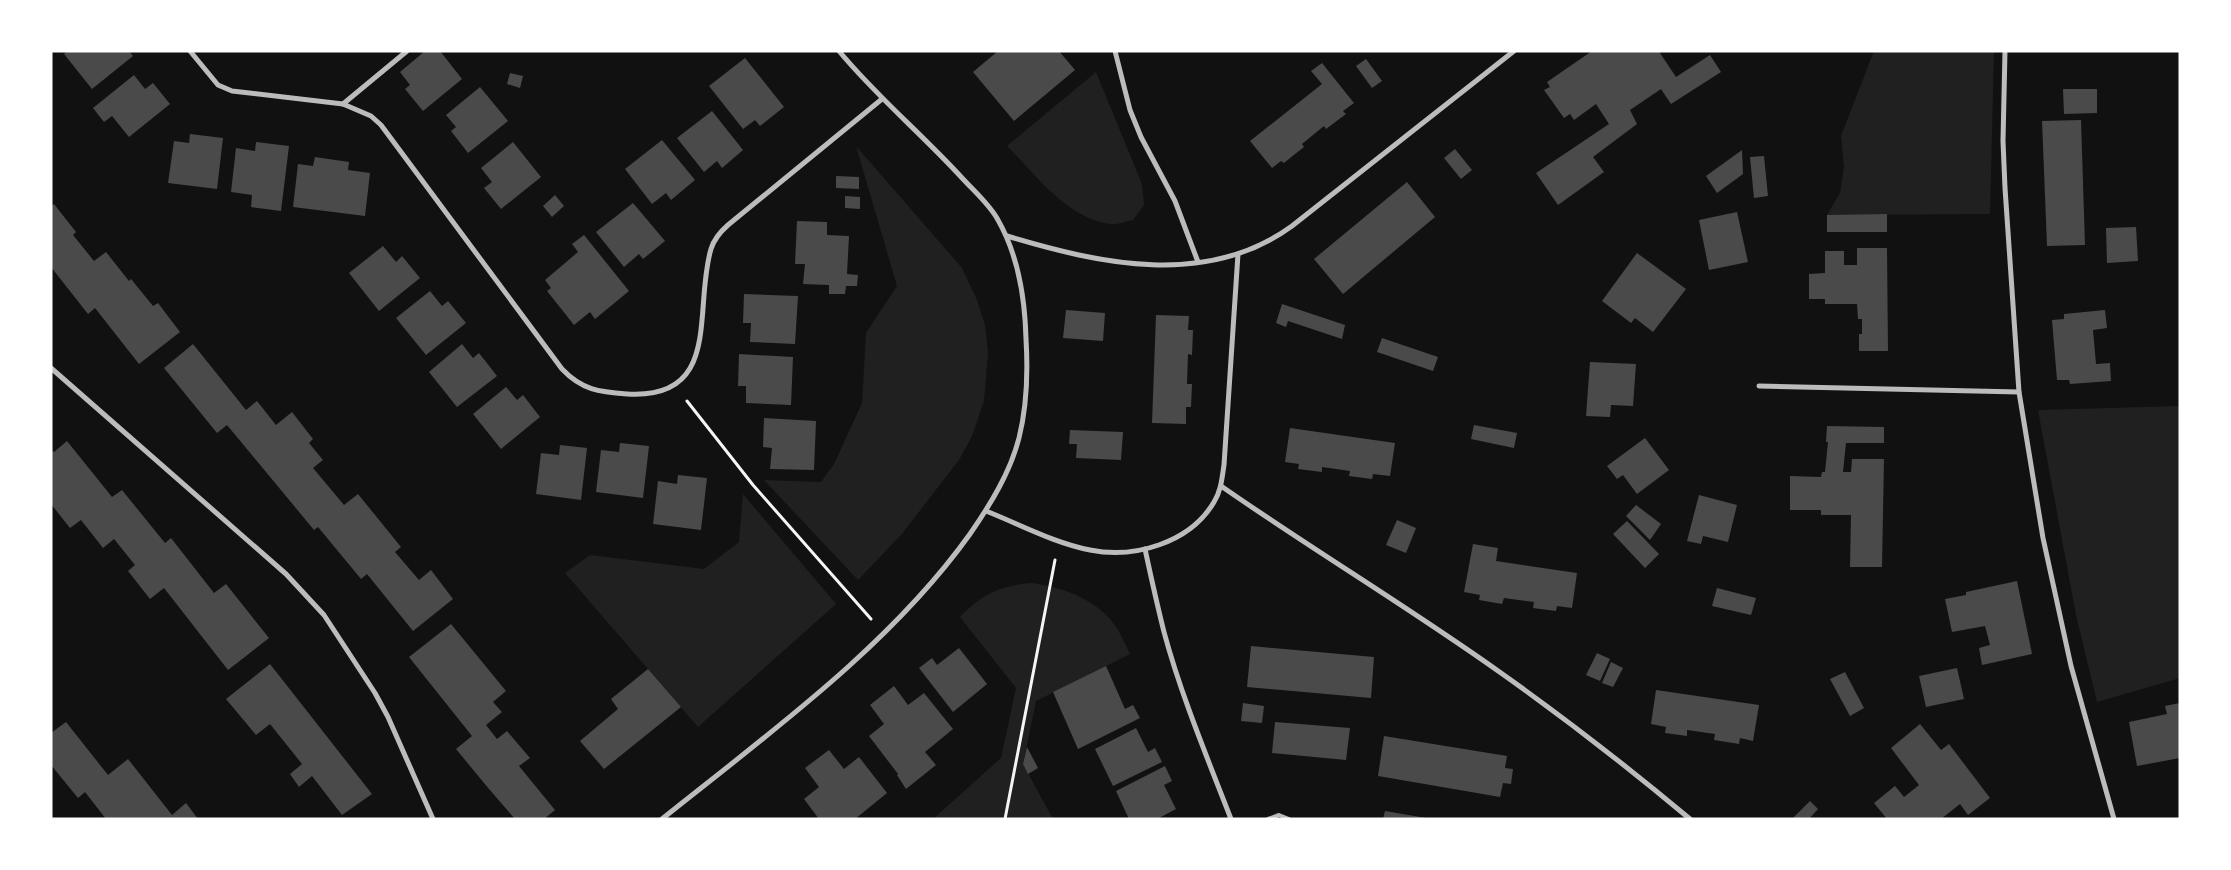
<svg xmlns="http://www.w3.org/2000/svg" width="2231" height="870" font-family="'PT Sans',sans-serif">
<rect width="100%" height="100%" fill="#111"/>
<g fill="#202020">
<polygon points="1874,51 1994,51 1990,214 1827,215 1840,193 1844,167 1841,136"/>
<path d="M1096 72 1142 184 1144 205 1133 220C1126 221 1118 225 1110 224 1066 218 1036 175 1007 146Z"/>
<polygon points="856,146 962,268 977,300 985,325 988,353 984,401 972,436 959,460 901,535 858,580 764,480 821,482 834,464 862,403 866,333 897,286"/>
<polygon points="2180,406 2180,678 2097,702 2076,615 2038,410"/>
<polygon points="743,494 836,604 698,727 565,573 590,555 704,569 739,542"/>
<path d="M1031 583C1063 587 1100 600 1118 630 1122 637 1126 646 1130 654L1036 701 1023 764 1053 819H933L1001 758 1016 688 960 617C982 594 999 586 1031 583Z"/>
</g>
<g fill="#4a4a4a">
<polygon points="67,51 129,51 133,56 92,89 64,54"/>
<polygon points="425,51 440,51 462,79 423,111 405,89 410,85 400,72"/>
<polygon points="998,51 1059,51 1075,70 1014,121 973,72"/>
<polygon points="1592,51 1662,51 1660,53 1676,77 1710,55 1721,72 1671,104 1661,89 1630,110 1637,124 1593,157 1604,172 1558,205 1536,173 1609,124 1596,104 1574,120 1570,114 1564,118 1544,90 1550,87 1547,82"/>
<polygon points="745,58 784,107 760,126 755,120 743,129 709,86"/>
<polygon points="1366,59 1382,81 1372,88 1356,66"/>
<polygon points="1322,63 1354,103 1343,111 1346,114 1326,129 1324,126 1302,144 1304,147 1295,154 1284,163 1281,161 1272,168 1250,141 1322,84 1311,71"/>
<polygon points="510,73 523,76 520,88 507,84"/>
<polygon points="134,75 145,89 153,83 170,104 129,137 112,116 104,122 93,108"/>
<polygon points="480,87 508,121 468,153 451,131 456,127 446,115"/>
<polygon points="2063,89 2097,89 2097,113 2064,114"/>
<polygon points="712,111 743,150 722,168 717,161 704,172 677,138"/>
<polygon points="2081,120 2085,245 2047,246 2042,121"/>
<polygon points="190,134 223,138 217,189 168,183 174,141 189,143"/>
<polygon points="662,140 695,180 671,200 666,193 652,204 625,169"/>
<polygon points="256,142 289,146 281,211 251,207 252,195 231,192 236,148 255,151"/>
<polygon points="513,142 541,177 501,209 484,188 492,182 481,168"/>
<polygon points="1455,149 1472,170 1461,179 1444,158"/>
<polygon points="1742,150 1743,174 1717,193 1706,176"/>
<polygon points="1764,156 1768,196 1754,198 1750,157"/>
<polygon points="315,157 349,162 348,170 370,173 365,216 293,207 298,164 313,166"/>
<polygon points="836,176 859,177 859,189 836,188"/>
<polygon points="1407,182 1435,217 1343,294 1314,259"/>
<polygon points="555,195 564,206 552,217 543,206"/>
<polygon points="845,196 860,197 860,209 845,208"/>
<polygon points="633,203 665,241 643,259 639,254 624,267 596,232"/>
<polygon points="54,204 76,232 73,235 94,261 106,252 129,281 131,279 153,306 158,303 180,332 139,364 95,308 88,314 51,267 51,206"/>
<polygon points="1737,212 1748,262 1709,270 1699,220"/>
<polygon points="1887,214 1887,232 1827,232 1827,215"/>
<polygon points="797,221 827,222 827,235 849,236 847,274 858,275 857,286 846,286 845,294 829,294 829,285 803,284 805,264 795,264"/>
<polygon points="2136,227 2138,261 2107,263 2106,228"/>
<polygon points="584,235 629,291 595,319 590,312 574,325 547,291 551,288 545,280 578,252 572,244"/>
<polygon points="383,246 396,262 402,256 420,278 379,311 349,273"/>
<polygon points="1857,248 1887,248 1888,351 1859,351 1859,334 1862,334 1862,319 1858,319 1857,304 1825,304 1825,299 1809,299 1809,274 1825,273 1825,251 1844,251 1844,265 1857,265"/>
<polygon points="1637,253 1686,289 1653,332 1635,318 1631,323 1602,301"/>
<polygon points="430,291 442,306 448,301 466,323 426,355 396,318"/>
<polygon points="744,294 798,296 795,344 750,342 751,323 743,323"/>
<polygon points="1282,304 1345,325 1342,339 1288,321 1286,327 1276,323"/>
<polygon points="1066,310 1105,313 1103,341 1063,338"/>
<polygon points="2105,310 2107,328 2093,330 2096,364 2110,363 2111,381 2070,384 2069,380 2057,380 2052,320 2064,319 2064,314"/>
<polygon points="1156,315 1189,316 1188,330 1193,330 1192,355 1188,354 1187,384 1192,384 1191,407 1186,407 1186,424 1152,423"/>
<polygon points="1382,338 1438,357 1433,371 1377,352"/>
<polygon points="193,344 246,410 257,401 276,425 292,412 313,439 309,443 323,460 313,468 344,505 358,494 401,547 395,552 419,580 431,570 453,599 413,631 367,574 361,579 318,527 314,530 227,425 217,433 164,368"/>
<polygon points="462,344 473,358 479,353 497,376 457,407 429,372"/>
<polygon points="739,354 793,357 791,405 746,403 746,386 738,386"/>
<polygon points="1590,362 1636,364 1633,406 1611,405 1610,417 1586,416"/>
<polygon points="506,387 517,400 523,395 540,417 501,449 473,414"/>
<polygon points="764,418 816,421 814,470 770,469 772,448 763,447"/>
<polygon points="1474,425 1517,433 1514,448 1471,439"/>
<polygon points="1827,426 1884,427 1884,443 1846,443 1843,472 1851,472 1852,459 1884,459 1882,567 1850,567 1851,515 1821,515 1821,510 1790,510 1790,476 1821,477 1822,472 1825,472 1828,442 1826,442"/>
<polygon points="1290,428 1395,443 1390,476 1373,474 1372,479 1349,476 1350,471 1322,467 1322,472 1298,469 1299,464 1285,462"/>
<polygon points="1070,430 1123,432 1121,460 1076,458 1077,444 1069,444"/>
<polygon points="1645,438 1669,470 1637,494 1623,475 1617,479 1607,466"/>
<polygon points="67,441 112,497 122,490 165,543 171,538 214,593 226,584 269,638 228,670 164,588 150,599 128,571 135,565 114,539 103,548 81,520 70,528 51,504 51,449 54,452"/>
<polygon points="620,443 649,446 643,498 596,492 601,450 619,452"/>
<polygon points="560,445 587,448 581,500 536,494 541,453 559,455"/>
<polygon points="678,475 707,478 701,530 653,524 658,481 677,484"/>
<polygon points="1699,495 1737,505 1728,542 1703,536 1701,544 1687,541"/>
<polygon points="1636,505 1661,524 1650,540 1626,516"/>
<polygon points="1397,520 1416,528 1406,553 1386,545"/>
<polygon points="1627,521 1659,554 1645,568 1613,534"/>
<polygon points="1473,544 1498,548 1496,561 1577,573 1572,608 1557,606 1556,611 1533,608 1534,602 1504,598 1502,604 1479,600 1480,595 1464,592"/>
<polygon points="2017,581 2032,654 1982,665 1979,648 1990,645 1985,626 1952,632 1945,599 1966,595 1966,592"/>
<polygon points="1717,588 1756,598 1751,615 1712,606"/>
<polygon points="451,624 506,691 493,702 502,712 486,725 497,739 507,731 530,758 519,766 555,810 544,819 515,819 489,789 456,749 472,736 409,657"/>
<polygon points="1251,646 1374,657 1371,698 1247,687"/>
<polygon points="959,648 987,684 953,712 919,668 932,658 937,665"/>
<polygon points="1597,653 1610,659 1600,681 1586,675"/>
<polygon points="1611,662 1623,668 1613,687 1602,683"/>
<polygon points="270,664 372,794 342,815 312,776 299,787 290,774 302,764 270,724 256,735 226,699"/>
<polygon points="1106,666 1125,709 1133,705 1140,718 1078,749 1053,692"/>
<polygon points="1957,668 1964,699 1926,707 1919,676"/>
<polygon points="648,669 681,707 604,769 580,741 618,709 611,699"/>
<polygon points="1845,672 1864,708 1850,716 1830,679"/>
<polygon points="894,686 908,705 924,693 953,729 925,752 936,765 906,789 897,775 898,774 869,736 884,724 870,705"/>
<polygon points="1656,690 1759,705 1753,741 1740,738 1739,744 1714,740 1715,734 1687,730 1687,736 1665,733 1666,727 1651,724"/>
<polygon points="1243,703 1264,706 1262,723 1241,721"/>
<polygon points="2180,703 2180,758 2137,766 2129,722 2167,714 2165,706"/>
<polygon points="66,722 108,775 128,759 172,815 186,803 198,819 106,819 85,792 78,798 51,765 51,733"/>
<polygon points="1275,722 1350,728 1346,760 1272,753"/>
<polygon points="1920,724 1941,750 1949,744 1990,798 1968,815 1960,804 1941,819 1887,819 1874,803 1895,786 1904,797 1919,785 1891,748"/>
<polygon points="1136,728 1148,752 1155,748 1162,762 1113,786 1095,749"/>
<polygon points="1384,736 1507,756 1505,768 1513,769 1511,784 1503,783 1500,797 1378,776"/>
<polygon points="1027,747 1038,768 1028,774 1023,764"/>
<polygon points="829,750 844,769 859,757 887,793 855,819 819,819 804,799 819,787 805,768"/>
<polygon points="1165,766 1172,781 1164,785 1176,809 1157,819 1129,819 1116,791"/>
<polygon points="1810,801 1818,809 1809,819 1792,819"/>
<polygon points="1385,811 1426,818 1426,819 1383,819"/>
</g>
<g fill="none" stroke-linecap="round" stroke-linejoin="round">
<g stroke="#f5f5f5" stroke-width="3">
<polyline points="687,401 753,485 871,619"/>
<polyline points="1005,819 1055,560"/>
</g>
<polyline stroke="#bcbcbc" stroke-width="4" points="1268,819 1279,815 1289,819"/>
<g stroke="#bcbcbc" stroke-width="5">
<path d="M190 51 218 85 232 91 343 104 371 116 381 125 562 369C582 390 599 392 627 394 723 400 693 309 711 249 714 239 720 232 728 225L882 99"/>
<polyline points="1115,51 1130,110 1141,137 1175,201 1198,262"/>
<polyline points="2005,51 2003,141 2005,188 2019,392 2043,538 2071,666 2114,819"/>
<polyline points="343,104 407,51"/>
<path d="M1007 236C1100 264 1207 288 1292 226L1514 51"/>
<polyline points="51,368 286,574 324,615 375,693 388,717 433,819"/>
<polyline points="1759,386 2019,392"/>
<path d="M1221 486C1313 550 1410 608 1501 673 1566 719 1629 768 1690 819"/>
<path d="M986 511C1019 524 1054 543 1090 550 1134 559 1190 543 1214 502 1221 491 1222 478 1224 465L1238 254"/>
<path d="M1145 549C1151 577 1157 604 1164 632 1181 695 1207 757 1231 819"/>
<path d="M662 819C768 734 890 646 970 534 990 505 1010 473 1019 438 1027 406 1028 372 1026 339 1025 299 1018 255 998 220 990 205 975 192 963 179 923 135 877 97 839 51"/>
</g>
</g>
<rect width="2231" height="870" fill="none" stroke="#ffffff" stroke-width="105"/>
</svg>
